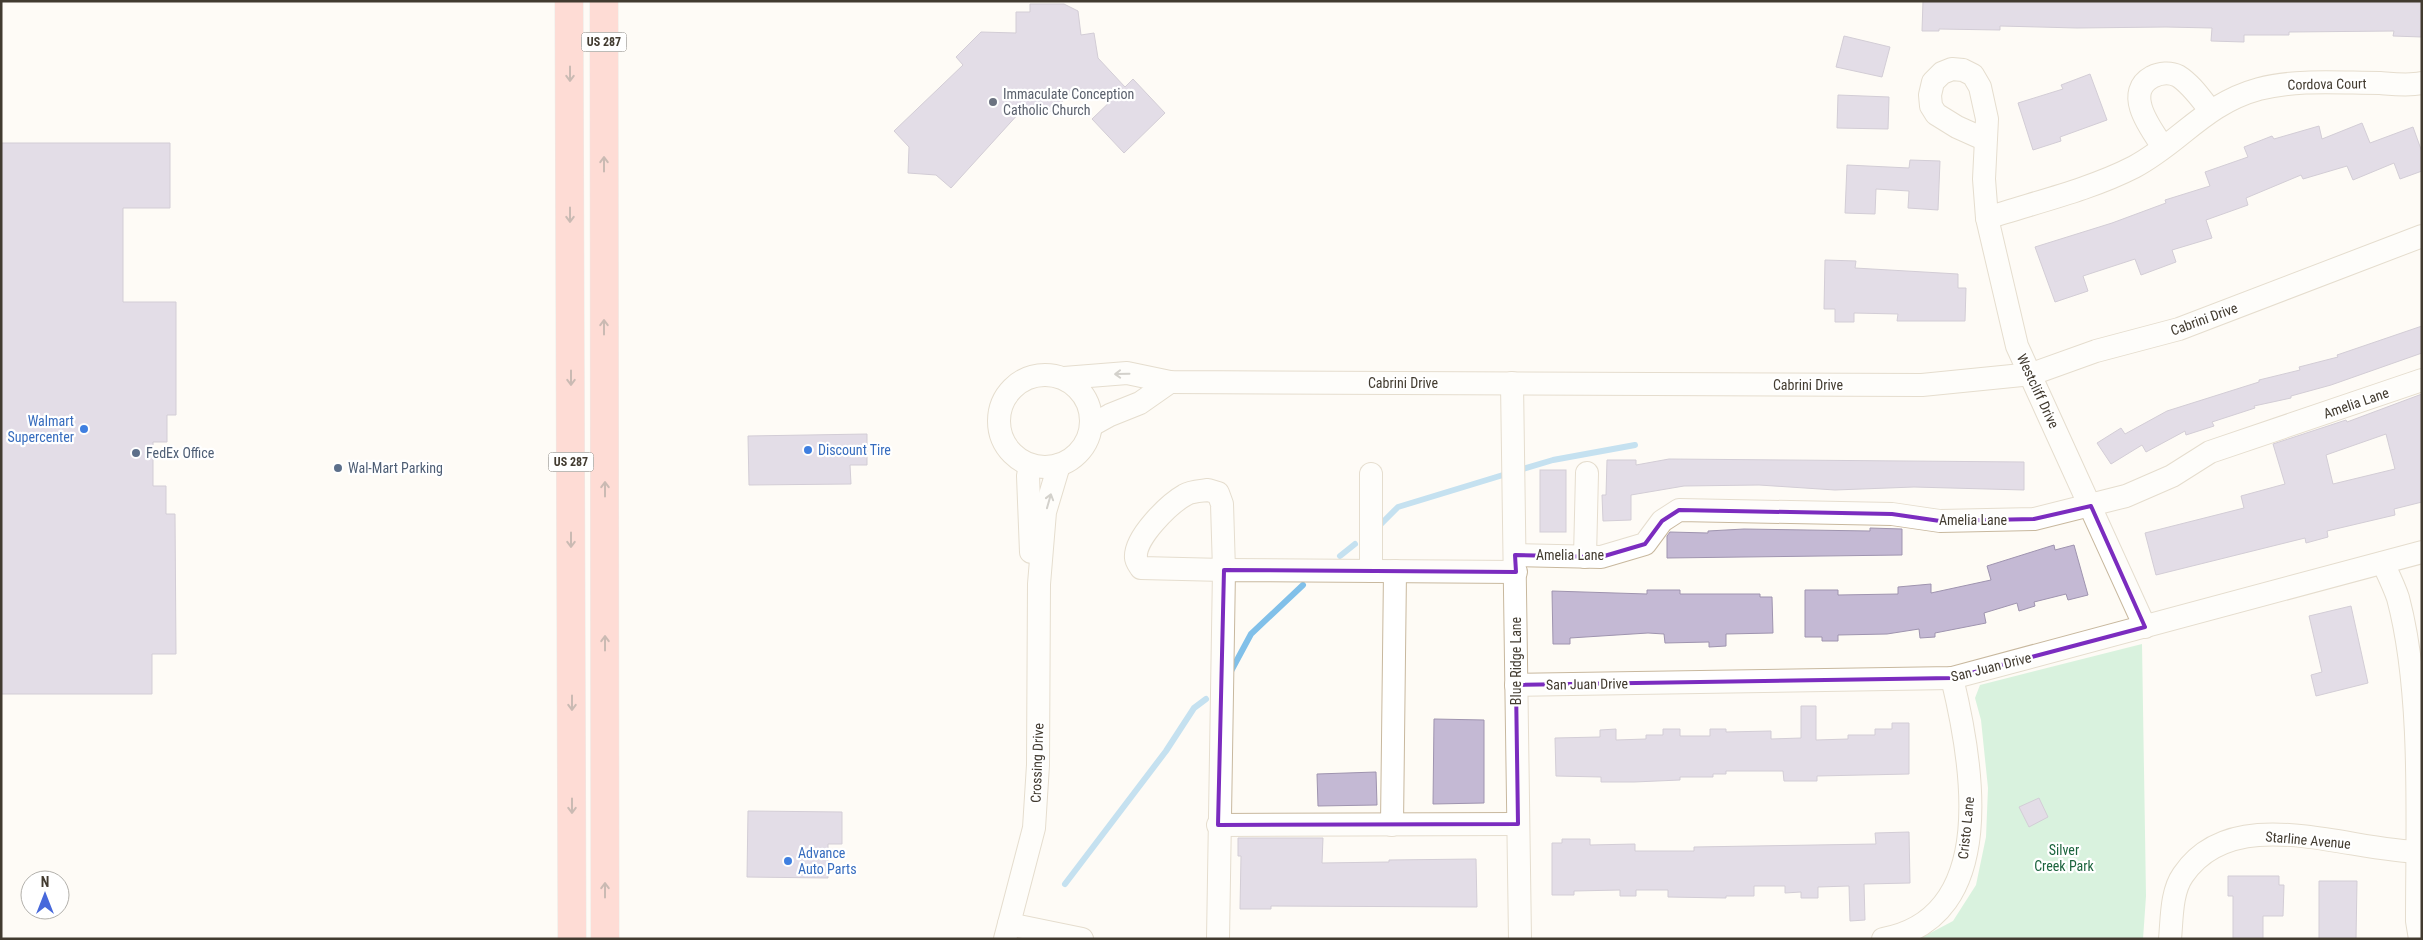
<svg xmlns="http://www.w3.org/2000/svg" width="2423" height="940" font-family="'Roboto Condensed',sans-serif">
<rect width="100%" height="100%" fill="#fefbf5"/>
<polygon fill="#ade7c1" points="2142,644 2146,896 2143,939 1919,939 1953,921 1976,885 1986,837 1988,788 1981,720 1975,698 1980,685"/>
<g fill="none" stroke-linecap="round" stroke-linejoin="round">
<g stroke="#81c0e9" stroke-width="6">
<polyline points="1523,469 1553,460 1635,445"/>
<polyline points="1379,526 1398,507 1503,475"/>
<polyline points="1340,556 1355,544"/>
<polyline points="1230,673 1251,634 1303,585"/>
<polyline points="1065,884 1166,751 1194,708 1206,699"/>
</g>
</g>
<g fill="#c4b9d4" stroke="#9f94af" fill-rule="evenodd">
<polygon points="1923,1 2422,1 2422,37 2393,36 2394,31 2289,32 2289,35 2244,35 2244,42 2211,41 2212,28 2166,27 2077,28 2000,26 2000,30 1939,29 1939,31 1922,31"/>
<polygon points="1030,4 1064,4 1078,11 1081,35 1094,33 1098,58 1125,87 1133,79 1165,113 1124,153 1092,119 1118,94 1062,96 1062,111 1020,112 951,188 936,175 908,173 909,147 894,131 963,65 956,57 981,32 1016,33 1016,12 1030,12"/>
<polygon points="1844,36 1890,47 1882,77 1836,67"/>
<polygon points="2090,74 2107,120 2060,137 2061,141 2033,150 2018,103 2063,89 2061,85"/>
<polygon points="1838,95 1889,97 1888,129 1837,128"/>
<polygon points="2362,123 2370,143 2413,127 2422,152 2422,171 2400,179 2394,163 2353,180 2347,166 2303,179 2301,175 2246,198 2248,205 2206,220 2212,238 2172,250 2176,262 2141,275 2135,259 2083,276 2088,291 2055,302 2035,247 2112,223 2166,203 2165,200 2210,186 2205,172 2248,157 2244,147 2272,136 2274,139 2319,126 2322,139"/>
<polygon points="1,143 170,143 170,208 123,208 123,302 176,302 176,415 167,415 167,442 153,442 153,486 166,486 166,514 175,514 176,654 152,654 152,694 1,694"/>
<polygon points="1910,160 1940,161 1938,210 1908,208 1909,191 1876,189 1875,214 1845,213 1847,165 1909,168"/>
<polygon points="1825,260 1856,261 1855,268 1958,274 1958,288 1966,288 1965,321 1897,321 1898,314 1854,313 1854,322 1835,322 1835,309 1824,309"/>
<polygon points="2422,326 2422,353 2331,385 2291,396 2291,398 2254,406 2255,408 2212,422 2214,426 2186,435 2185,431 2146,452 2142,445 2111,464 2097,443 2121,428 2125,434 2167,411 2259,382 2259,380 2300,370 2299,367 2338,357 2337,355"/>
<path d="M2422 394V502L2394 509 2395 515 2327 531 2328 537 2306 543 2305 538 2156 575 2145 533 2244 508 2241 496 2285 484 2273 444 2346 420 2347 422ZM2386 434 2395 469 2333 484 2326 455Z"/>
<polygon points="867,434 867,465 850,465 851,484 749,485 748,436"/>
<polygon points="1669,459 2024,462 2024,490 1914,487 1835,490 1759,485 1684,486 1631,495 1631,520 1603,521 1602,495 1606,495 1607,460 1636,460 1636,465"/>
<rect x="1540" y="470" width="26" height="62"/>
<polygon points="1870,528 1902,529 1902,555 1667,558 1667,536 1670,532 1708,533 1708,531 1744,529 1870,531"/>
<polygon points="2054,545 2055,550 2074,545 2088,595 2068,600 2066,594 2034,602 2035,606 2019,611 2017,603 1984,613 1986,623 1935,633 1935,637 1920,638 1919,629 1887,634 1838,635 1838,641 1822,641 1822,637 1805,637 1805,590 1838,590 1838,595 1898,594 1898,587 1931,584 1931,593 1991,580 1987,566"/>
<polygon points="1647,590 1680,590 1680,594 1760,594 1760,597 1772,597 1773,633 1726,634 1726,646 1709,647 1709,642 1665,643 1664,634 1648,633 1570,638 1570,644 1553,644 1552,591 1647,594"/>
<polygon points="2351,606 2368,683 2316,696 2311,675 2322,672 2309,616"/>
<polygon points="1801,706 1816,706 1816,740 1848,739 1848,735 1875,735 1875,729 1892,729 1892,723 1909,723 1909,774 1817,776 1817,781 1784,781 1783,771 1726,771 1726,774 1713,774 1713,777 1680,777 1680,780 1634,782 1601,782 1601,777 1556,776 1555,738 1600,737 1600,730 1616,729 1616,740 1646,739 1646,735 1663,735 1663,729 1680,729 1680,736 1710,736 1710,729 1726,729 1726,732 1771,731 1771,739 1801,738"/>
<polygon points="1434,719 1484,720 1484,803 1433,804"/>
<polygon points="1376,772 1377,805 1318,806 1317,774"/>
<polygon points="2039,798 2048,817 2029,827 2019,807"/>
<polygon points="748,811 842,812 842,844 828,844 828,878 747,877"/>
<polygon points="1909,832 1910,883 1864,884 1865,920 1850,921 1849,886 1818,887 1818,898 1801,898 1801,892 1785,893 1785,886 1754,886 1754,896 1726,896 1726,898 1668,897 1668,890 1636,890 1636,896 1620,896 1620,890 1574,891 1574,895 1552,895 1552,843 1562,843 1562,839 1590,839 1590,845 1635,844 1635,851 1694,851 1694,847 1876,844 1875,833"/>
<polygon points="1238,838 1323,838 1322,863 1389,862 1389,860 1476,859 1477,907 1271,906 1271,909 1240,909 1241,856 1238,856"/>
<polygon points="2228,876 2279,876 2279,885 2284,885 2283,916 2263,916 2263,939 2233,939 2233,896 2228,896"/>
<polygon points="2319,881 2357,881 2356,939 2319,939"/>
</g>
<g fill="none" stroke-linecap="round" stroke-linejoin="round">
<defs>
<g id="minor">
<polyline points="1986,140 1957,127 1936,114 1931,106 1930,95 1933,82 1942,73 1952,69 1963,70 1973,75 1980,87 1987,119 1984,179 1987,218 2017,346 2145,627"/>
<path d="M2163 147C2151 129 2123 93 2152 77 2160 73 2170 72 2178 76 2191 84 2201 99 2210 110"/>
<path d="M1987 218C2036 202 2089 190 2134 167 2181 142 2204 104 2259 89 2298 79 2340 83 2380 83 2393 84 2409 86 2422 83"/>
<circle cx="1045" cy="421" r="46"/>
<polyline points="1064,378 1127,373 1170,382 1922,385 2032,374 2096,351 2179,329 2422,236"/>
<polyline points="1512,383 1520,939"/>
<polyline points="1092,425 1110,415 1140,403 1170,382"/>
<polyline points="1030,465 1028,476 1031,552"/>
<polyline points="1371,474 1371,571"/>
<path d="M1208 490 1218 493 1222 504 1224 570 1141 568C1139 565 1136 561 1136 558 1134 538 1169 504 1185 495 1191 491 1201 491 1208 490Z"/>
<polyline points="1515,555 1601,557 1645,544 1662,521 1679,510 1892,514 1940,521 2034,519 2126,496 2172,476 2210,452 2422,380"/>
<polyline points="1585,557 1587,473"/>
<path d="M2383 563C2388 574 2394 586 2398 598 2423 692 2417 821 2417 921L2420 939"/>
<polyline points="1516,685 1952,678 2422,552"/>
<polyline points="1218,825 1518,824"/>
<polyline points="1392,825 1395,571"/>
<polyline points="1009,924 1082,939"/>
<polyline points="1005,939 1034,828 1038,765 1039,584 1045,512 1059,465"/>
<polyline points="1218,939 1224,570 1516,572"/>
<path d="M1883 939C2001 918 1972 760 1952 678"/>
<path d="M2170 939C2172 919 2171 892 2183 875 2234 800 2349 852 2422 852"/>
</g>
<g id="primary">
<polyline points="569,1 572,939"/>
<polyline points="604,1 605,939"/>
</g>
</defs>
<use href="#minor" stroke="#c8b89e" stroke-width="24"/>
<use href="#primary" stroke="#d9d8d6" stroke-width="29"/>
<use href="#minor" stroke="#fff" stroke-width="22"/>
<use href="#primary" stroke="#feb5ae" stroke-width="28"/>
</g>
<defs><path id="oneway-shaft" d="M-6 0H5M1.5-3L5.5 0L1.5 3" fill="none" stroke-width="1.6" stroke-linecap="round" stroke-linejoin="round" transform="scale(1.25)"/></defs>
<g stroke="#8d6c62">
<use href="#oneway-shaft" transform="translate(570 74) rotate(90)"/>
<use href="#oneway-shaft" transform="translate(604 164) rotate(-90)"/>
<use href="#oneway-shaft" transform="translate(570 215) rotate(90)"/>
<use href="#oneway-shaft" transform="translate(604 327) rotate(-90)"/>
<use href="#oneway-shaft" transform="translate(571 378) rotate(90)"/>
<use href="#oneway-shaft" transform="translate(605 489) rotate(-90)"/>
<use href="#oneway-shaft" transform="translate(571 540) rotate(90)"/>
<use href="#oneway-shaft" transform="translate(605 643) rotate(-90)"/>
<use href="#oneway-shaft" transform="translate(572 703) rotate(90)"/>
<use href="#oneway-shaft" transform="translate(572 806) rotate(90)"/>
<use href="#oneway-shaft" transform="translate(605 890) rotate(-90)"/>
</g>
<g stroke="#a09d98">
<use href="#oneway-shaft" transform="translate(1122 374) rotate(179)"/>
<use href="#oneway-shaft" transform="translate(1049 501) rotate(-74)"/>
</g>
<path d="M0 0H2423V940H0ZM2091 506 2145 627 1952 678 1516 685 1518 824 1218 825 1224 570 1516 572 1515 555 1601 557 1645 544 1662 521 1679 510 1892 514 1940 521 2034 519Z" fill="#fefbf5" fill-opacity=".55" fill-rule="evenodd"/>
<path fill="none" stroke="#7b2cbf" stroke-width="4" stroke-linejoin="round" d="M2091 506 2145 627 1952 678 1516 685 1518 824 1218 825 1224 570 1516 572 1515 555 1601 557 1645 544 1662 521 1679 510 1892 514 1940 521 2034 519Z"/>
<circle fill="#6b7280" stroke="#fff" stroke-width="2" cx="993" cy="102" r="5"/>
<g fill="#3f7fe0" stroke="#fff" stroke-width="2">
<circle cx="84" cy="429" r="5"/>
<circle cx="808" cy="450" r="5"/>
<circle cx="788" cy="861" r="5"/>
</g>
<g fill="#5c6f8a" stroke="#fff" stroke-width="2">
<circle cx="136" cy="453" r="5"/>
<circle cx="338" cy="468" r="5"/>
</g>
<g text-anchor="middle" stroke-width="4.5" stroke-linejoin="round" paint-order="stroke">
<g fill="#fff" stroke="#7b766e" stroke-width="1">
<rect x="581.5" y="32.5" width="45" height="19" rx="4"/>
<rect x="548.5" y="452.5" width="45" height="19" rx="4"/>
</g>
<g font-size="12" font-weight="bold" fill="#423b30">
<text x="604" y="46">US 287</text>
<text x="571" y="466">US 287</text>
</g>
<g font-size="14" fill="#423b30" stroke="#fff">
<text transform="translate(2327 84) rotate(-1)" y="5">Cordova Court</text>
<text transform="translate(2204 319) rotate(-20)" y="5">Cabrini Drive</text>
<text x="1403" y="388">Cabrini Drive</text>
<text x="1808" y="390">Cabrini Drive</text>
<text transform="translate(2038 391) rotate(65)" y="5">Westcliff Drive</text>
<text transform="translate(2356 403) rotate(-19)" y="5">Amelia Lane</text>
<text x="1973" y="525">Amelia Lane</text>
<text x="1570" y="560">Amelia Lane</text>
<text transform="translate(1516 661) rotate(-90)" y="5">Blue Ridge Lane</text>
<text transform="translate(1991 667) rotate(-14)" y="5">San Juan Drive</text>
<text transform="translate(1587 684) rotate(-1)" y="5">San Juan Drive</text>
<text transform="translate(1037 763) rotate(-88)" y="5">Crossing Drive</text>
<text transform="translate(1966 828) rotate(-84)" y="5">Cristo Lane</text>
<text transform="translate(2308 840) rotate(5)" y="5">Starline Avenue</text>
</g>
<g font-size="14" fill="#5b616d" stroke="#fff" text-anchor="start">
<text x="1003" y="99">Immaculate Conception<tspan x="1003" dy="16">Catholic Church</tspan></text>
</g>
<g font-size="14" fill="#366cbe" stroke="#fff" text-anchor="start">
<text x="74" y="426" text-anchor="end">Walmart<tspan x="74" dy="16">Supercenter</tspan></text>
<text x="818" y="455">Discount Tire</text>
<text x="798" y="858">Advance<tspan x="798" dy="16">Auto Parts</tspan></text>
</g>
<g font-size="14" fill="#4e5e75" stroke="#fff" text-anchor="start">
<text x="146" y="458">FedEx Office</text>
<text x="348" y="473">Wal-Mart Parking</text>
</g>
<g font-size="14" fill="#1c643e" stroke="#fff">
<text x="2064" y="855">Silver<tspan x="2064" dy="16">Creek Park</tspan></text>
</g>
</g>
<rect width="2423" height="940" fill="none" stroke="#423b30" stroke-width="5"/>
<g transform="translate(45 895)"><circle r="24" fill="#ffffff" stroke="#b3b1ac"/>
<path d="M0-4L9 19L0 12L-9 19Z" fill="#4768db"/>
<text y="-8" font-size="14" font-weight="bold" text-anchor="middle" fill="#423b30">N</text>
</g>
</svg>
